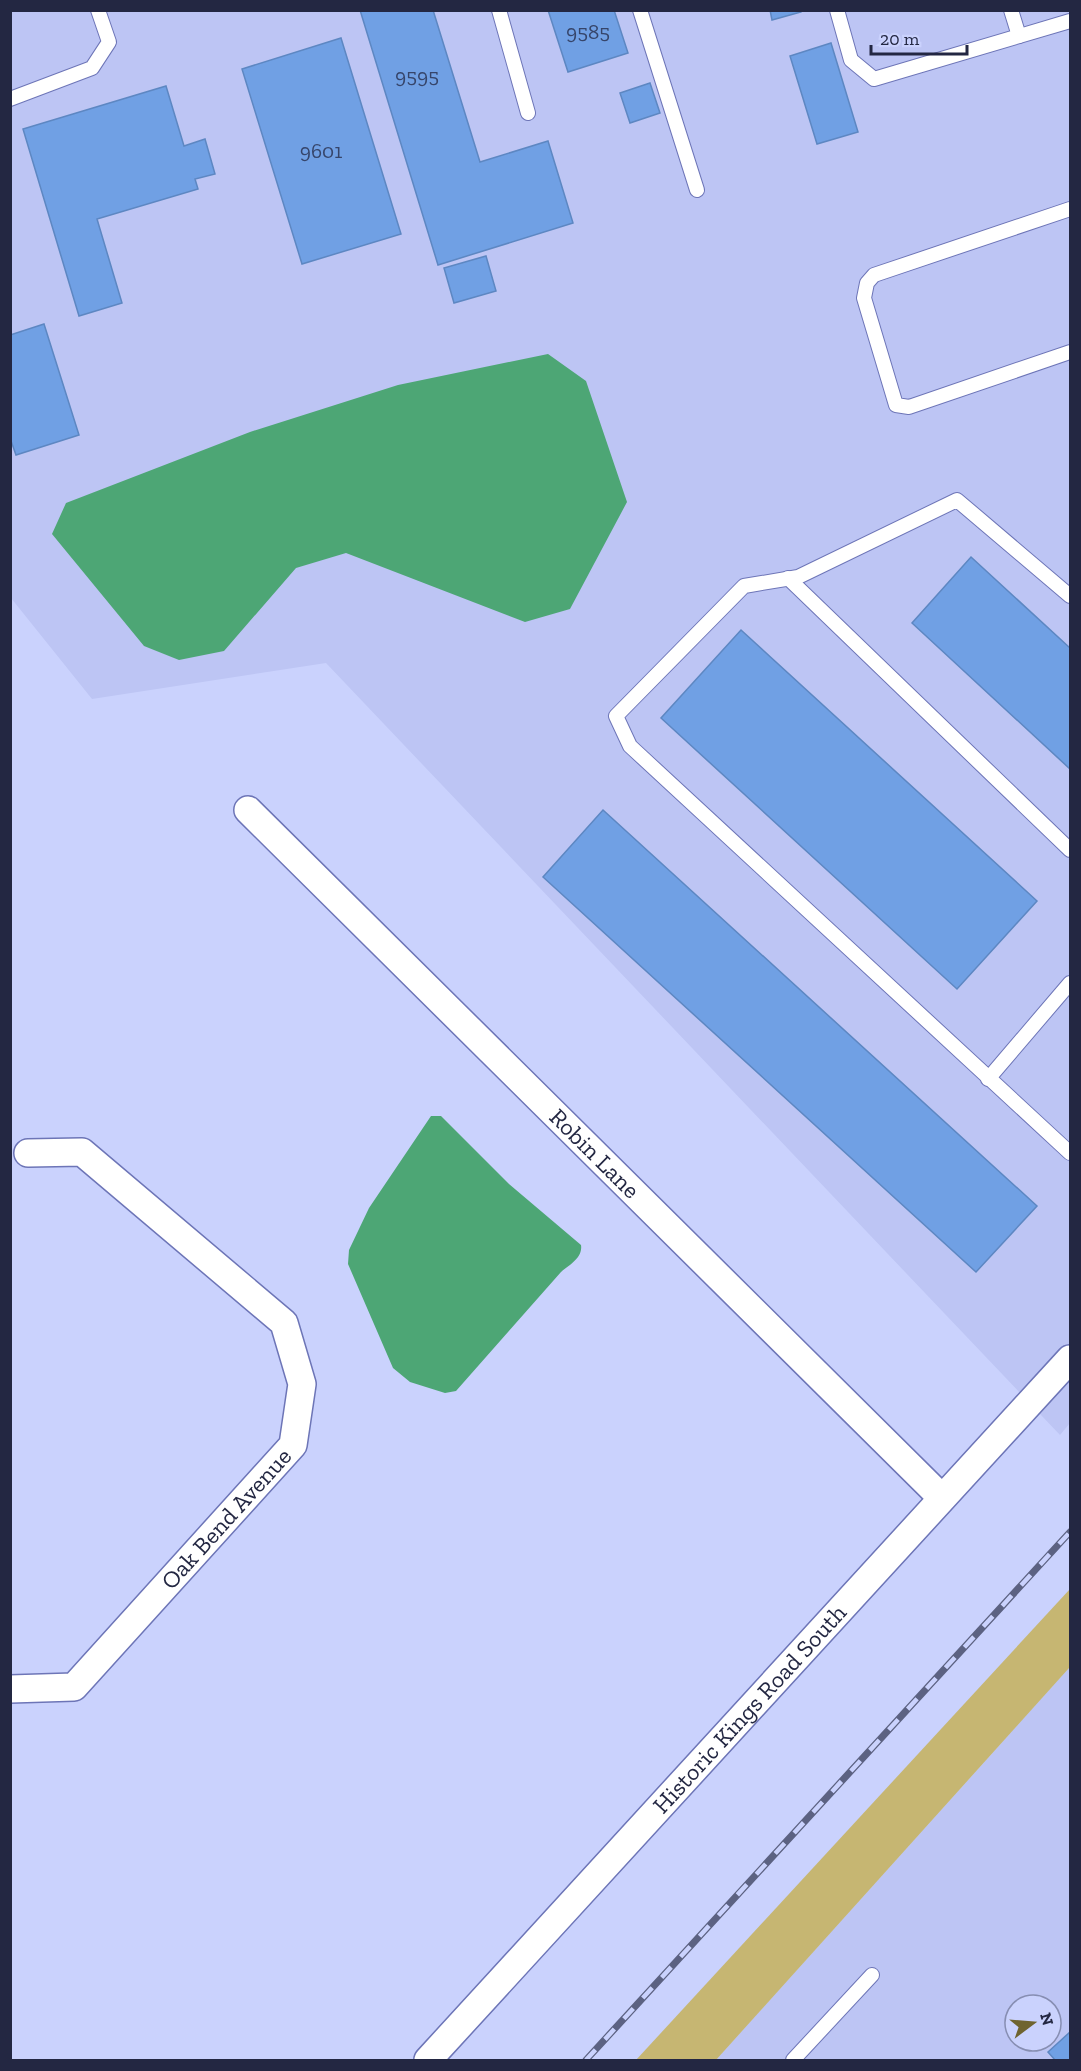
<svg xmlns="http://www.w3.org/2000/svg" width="1081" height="2071" font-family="'Zilla Slab',serif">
<rect width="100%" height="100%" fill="#cad2fd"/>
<g fill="#bdc5f4" fill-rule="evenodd">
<polygon points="10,11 1070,11 1070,1423 1060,1435 326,663 92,699 11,598"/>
<path d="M1070 1667V2060H716L990 1756ZM1015 2005H1051V2041H1015Z"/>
</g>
<polygon fill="#c6b672" points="1070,1589 1070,1667 716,2060 636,2060"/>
<g fill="#4da675">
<polygon points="548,354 586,381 627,502 570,609 525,622 346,553 296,568 224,651 179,660 144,646 52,534 66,503 250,432 398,385"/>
<path d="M431 1116H441L509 1184 581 1245C583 1258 569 1265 561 1272L456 1391 445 1393 410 1382 393 1368 348 1264 349 1250 369 1208Z"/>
</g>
<g fill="#70a0e4" stroke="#5d87c2" stroke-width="1.5">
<polygon points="360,10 433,10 480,162 548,141 573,223 438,265"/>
<polygon points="548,10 614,10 628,53 568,72"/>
<polygon points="770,10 801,10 801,12 772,20"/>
<polygon points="341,38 401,234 302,264 242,69"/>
<polygon points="831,43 858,132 817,144 790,56"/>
<polygon points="650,83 660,113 630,123 620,93"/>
<polygon points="166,86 184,146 205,139 215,174 195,179 198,189 97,219 122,303 79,316 23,129"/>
<polygon points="486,256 496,291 454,303 444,268"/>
<polygon points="44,324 79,435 16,455 10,438 10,335"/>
<polygon points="971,557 1070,648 1070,769 912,623"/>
<polygon points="741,630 1037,901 957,989 661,718"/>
<polygon points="603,810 1037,1206 976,1272 543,877"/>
<polygon points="1070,2032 1070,2060 1055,2060 1048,2052"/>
</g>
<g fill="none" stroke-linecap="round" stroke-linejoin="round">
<defs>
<g id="service">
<polyline points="499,10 528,113"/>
<polyline points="640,10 697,190"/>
<polyline points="837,10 851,60 874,79 1070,21"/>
<polyline points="1011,10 1019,36"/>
<polyline points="10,99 92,68 109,42 98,10"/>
<polyline points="1070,209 874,275 867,283 864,298 896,405 909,407 1070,352"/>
<polyline points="788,578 1070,850"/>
<polyline points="1070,596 957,500 798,577 744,586 616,716 630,746 1070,1153"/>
<polyline points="988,1079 1070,983"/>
<polyline points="793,2060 872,1975"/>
</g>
<g id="minor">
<path id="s1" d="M248 810 942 1498"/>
<path id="s2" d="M10 1689 74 1687 293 1445 302 1384 284 1323 82 1152 28 1153"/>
<path id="s3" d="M428 2060 1070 1359"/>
</g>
</defs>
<use href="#service" stroke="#6d75b7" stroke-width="16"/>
<use href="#minor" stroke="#6d75b7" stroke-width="30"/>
<use href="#service" stroke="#fff" stroke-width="14"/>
<use href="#minor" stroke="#fff" stroke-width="27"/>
<defs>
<polyline id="rail" points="586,2060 1070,1532"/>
</defs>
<use href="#rail" stroke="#5c6282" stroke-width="7"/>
<use href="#rail" stroke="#cad2fd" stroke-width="4.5" stroke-dasharray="14" stroke-linecap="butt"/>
</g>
<g text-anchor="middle" stroke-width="4.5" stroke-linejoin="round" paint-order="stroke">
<g font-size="21" fill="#36456a">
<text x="588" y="39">9585</text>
<text x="417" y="83">9595</text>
<text x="321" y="158">9601</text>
</g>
<g font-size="24" fill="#232742" stroke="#cad2fd">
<text dy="8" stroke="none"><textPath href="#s1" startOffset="488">Robin Lane</textPath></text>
<text dy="8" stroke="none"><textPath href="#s2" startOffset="291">Oak Bend Avenue</textPath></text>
<text dy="8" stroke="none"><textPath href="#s3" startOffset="476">Historic Kings Road South</textPath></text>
</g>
</g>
<rect width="1081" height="2071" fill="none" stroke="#232742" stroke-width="24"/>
<g transform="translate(1033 2023) rotate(74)"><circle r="28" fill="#cad2fd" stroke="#878eb2" stroke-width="1.5"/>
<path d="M0-4.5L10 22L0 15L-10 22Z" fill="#6f6430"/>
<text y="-9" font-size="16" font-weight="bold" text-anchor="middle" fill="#232742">N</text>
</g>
<path d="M871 45v9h96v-9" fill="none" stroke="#232742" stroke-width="3"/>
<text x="880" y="45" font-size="18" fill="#232742" stroke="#cad2fd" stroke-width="4.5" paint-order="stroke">20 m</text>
</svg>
